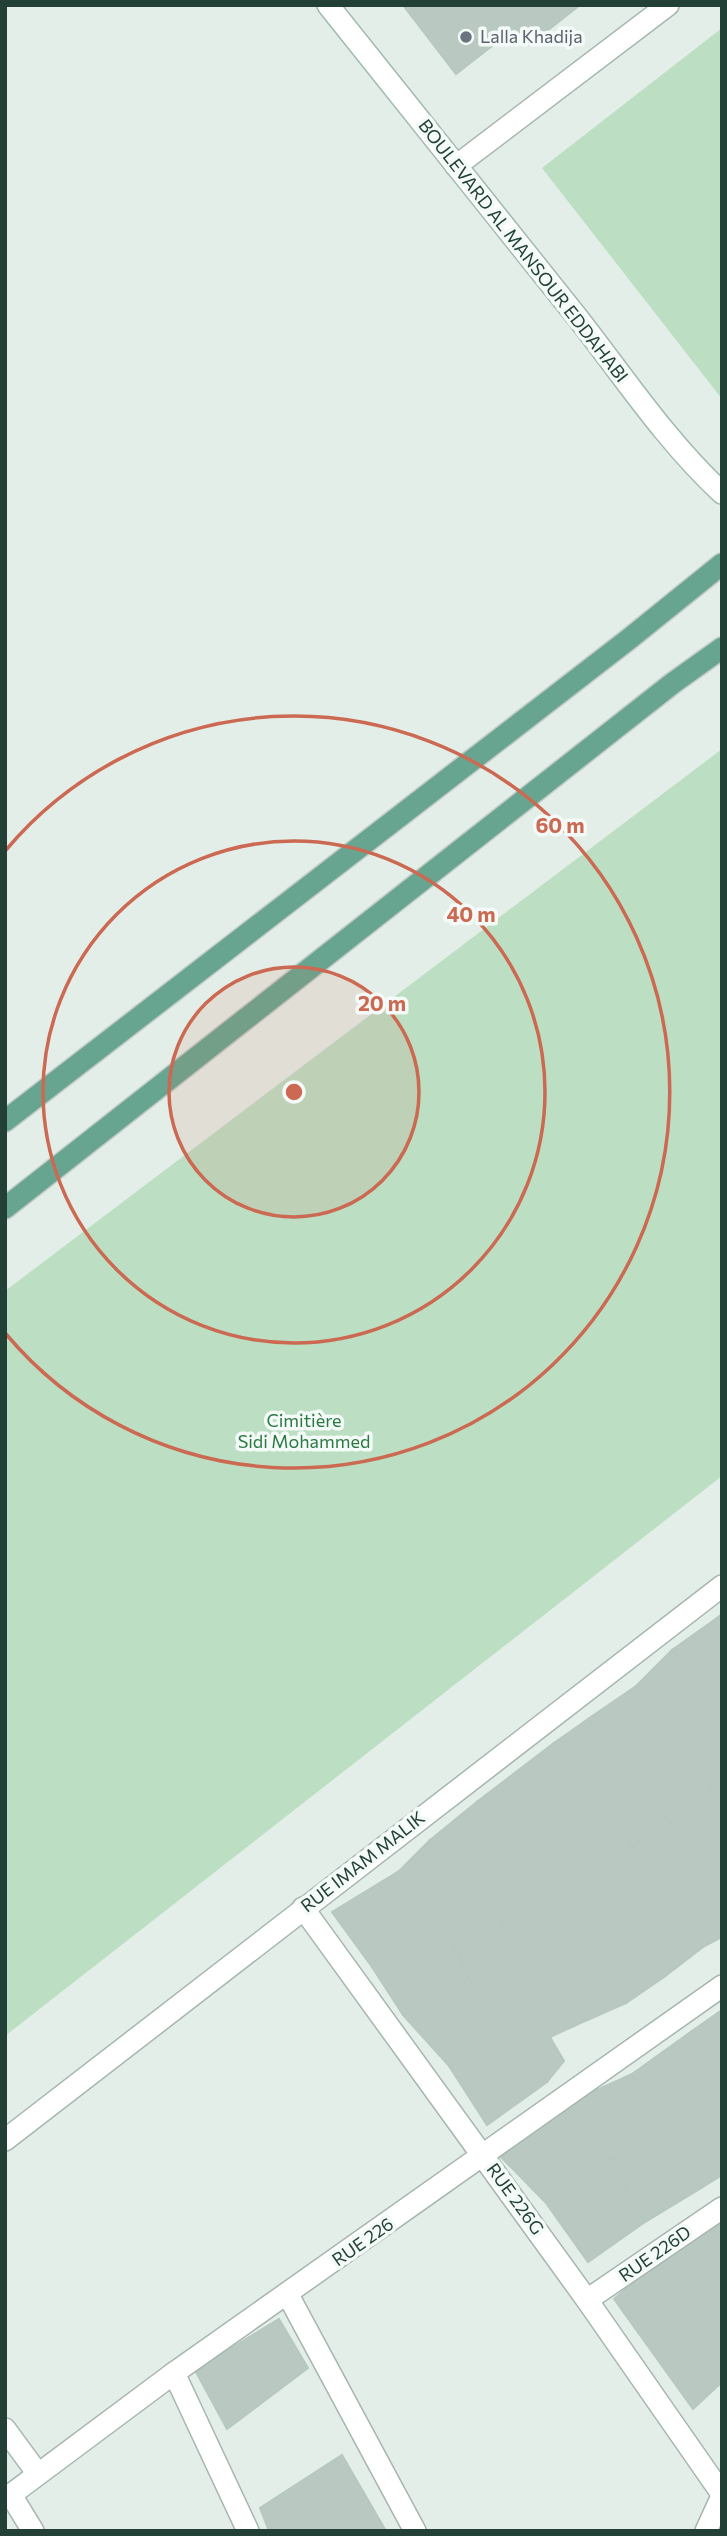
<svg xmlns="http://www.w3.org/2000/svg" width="727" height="2536" font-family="Commissioner,sans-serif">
<rect width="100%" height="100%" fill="#e4eee8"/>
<g fill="#bcdfc3">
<polygon points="722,28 722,399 542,168"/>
<polygon points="722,749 722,1476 5,2036 5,1291"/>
</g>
<g fill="#b9c9c1" stroke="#b6c8bf" stroke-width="2">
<polygon points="403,5 580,5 529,45 515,28 456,74"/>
<polygon points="722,1614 722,1634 713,1621"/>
<polygon points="713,1621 722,1634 722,1719 672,1650"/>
<polygon points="672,1650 722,1719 722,1783 713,1789 636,1686"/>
<polygon points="636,1686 713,1789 671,1824 588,1719"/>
<polygon points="588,1719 671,1824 632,1846 554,1743"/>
<polygon points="554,1743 632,1846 588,1870 516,1772"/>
<polygon points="516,1772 588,1870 549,1893 478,1801"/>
<polygon points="722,1783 722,1801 713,1789"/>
<polygon points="713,1789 722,1801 722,1886 671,1824"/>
<polygon points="478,1801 549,1893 504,1925 430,1840"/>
<polygon points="671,1824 722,1886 722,1937 703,1947 632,1846"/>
<polygon points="430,1840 504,1925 460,1954 399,1871"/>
<polygon points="632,1846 703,1947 664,1977 588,1870"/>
<polygon points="588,1870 664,1977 626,2003 549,1893"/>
<polygon points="399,1871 438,1925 372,1967 332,1912"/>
<polygon points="549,1893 626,2003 574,2026 504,1925"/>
<polygon points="438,1925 460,1954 469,1979 403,2015 372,1967"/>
<polygon points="504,1925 574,2026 550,2037 564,2061 547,2082 501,2025 469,1979 460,1954"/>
<polygon points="469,1979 501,2025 449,2066 403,2015"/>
<polygon points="722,2010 722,2073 692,2031"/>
<polygon points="501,2025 547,2082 487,2125 449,2066"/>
<polygon points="692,2031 722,2073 722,2078 661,2125 632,2074"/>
<polygon points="632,2074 661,2125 609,2161 568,2103"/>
<polygon points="722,2078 722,2175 703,2187 661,2125"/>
<polygon points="568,2103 609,2161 546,2203 501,2157"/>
<polygon points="661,2125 703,2187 645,2222 609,2161"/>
<polygon points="609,2161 645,2222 588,2262 546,2203"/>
<polygon points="722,2223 722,2337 664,2257"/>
<polygon points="664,2257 722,2337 722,2382 693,2409 614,2299"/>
<polygon points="279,2319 308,2368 227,2429 195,2370"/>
<polygon points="342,2455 386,2531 269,2531 260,2508"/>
</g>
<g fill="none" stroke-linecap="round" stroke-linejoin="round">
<defs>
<g id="street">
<polyline points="456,166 668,5"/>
<polyline points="303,1908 587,2300 722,2494"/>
<polyline points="5,2140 722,1586"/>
<polyline points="288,2295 415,2531"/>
<polyline points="587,2300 722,2208"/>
<polyline points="174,2373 248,2531"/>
<polyline points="5,2429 38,2474"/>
<polyline points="11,2495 33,2531"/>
<polyline points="5,2499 174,2373 722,1986"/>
<polyline points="706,2531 722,2496"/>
</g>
<path id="secondary" d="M328 5C411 109 494 213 577 317 624 377 666 441 722 493"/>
<g id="primary">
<polyline points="5,1121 629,639 722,564"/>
<polyline points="5,1208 673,683 722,648"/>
</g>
</defs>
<use href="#street" stroke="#a6b6af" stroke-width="24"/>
<use href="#secondary" stroke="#a1baaf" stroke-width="24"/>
<use href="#primary" stroke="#c1cac7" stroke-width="24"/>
<use href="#street" stroke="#fff" stroke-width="21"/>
<use href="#secondary" stroke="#fff" stroke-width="21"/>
<use href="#primary" stroke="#67a590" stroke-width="21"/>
</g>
<circle cx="294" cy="1092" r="125" fill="#cc6952" fill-opacity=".12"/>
<g fill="none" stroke="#cc6952" stroke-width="3.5">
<circle cx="294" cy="1092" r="125"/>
<circle cx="294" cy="1092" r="251"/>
<path d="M6 850A376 376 0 1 1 6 1334"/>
</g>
<circle fill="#6b7280" stroke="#f4faf7" stroke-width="2.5" cx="466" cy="37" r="7"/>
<g text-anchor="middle" stroke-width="7" stroke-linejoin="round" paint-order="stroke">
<g font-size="18" fill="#5b616d" stroke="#f4faf7" text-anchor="start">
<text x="480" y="43">Lalla Khadija</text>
</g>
<g font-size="18" fill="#224036" stroke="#f4faf7">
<text transform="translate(523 251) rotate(52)" y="6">BOULEVARD AL MANSOUR EDDAHABI</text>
<text transform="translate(363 1862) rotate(-38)" y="6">RUE IMAM MALIK</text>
<text transform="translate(515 2199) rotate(54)" y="6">RUE 226G</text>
<text transform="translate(363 2242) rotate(-35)" y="6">RUE 226</text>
<text transform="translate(655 2254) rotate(-35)" y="6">RUE 226D</text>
</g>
<g font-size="18" fill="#2b7942" stroke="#f4faf7">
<text x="304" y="1427">Cimitière<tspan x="304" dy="21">Sidi Mohammed</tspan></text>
</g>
</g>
<circle cx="294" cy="1092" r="10" fill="#cc6952" stroke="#f4faf7" stroke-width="3.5"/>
<g font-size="21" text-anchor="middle" font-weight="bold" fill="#cc6952" stroke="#f4faf7" stroke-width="7" stroke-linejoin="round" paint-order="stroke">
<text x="560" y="833">60 m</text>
<text x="471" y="922">40 m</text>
<text x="382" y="1011">20 m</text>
</g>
<rect width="727" height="2536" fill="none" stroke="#224036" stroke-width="14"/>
</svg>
